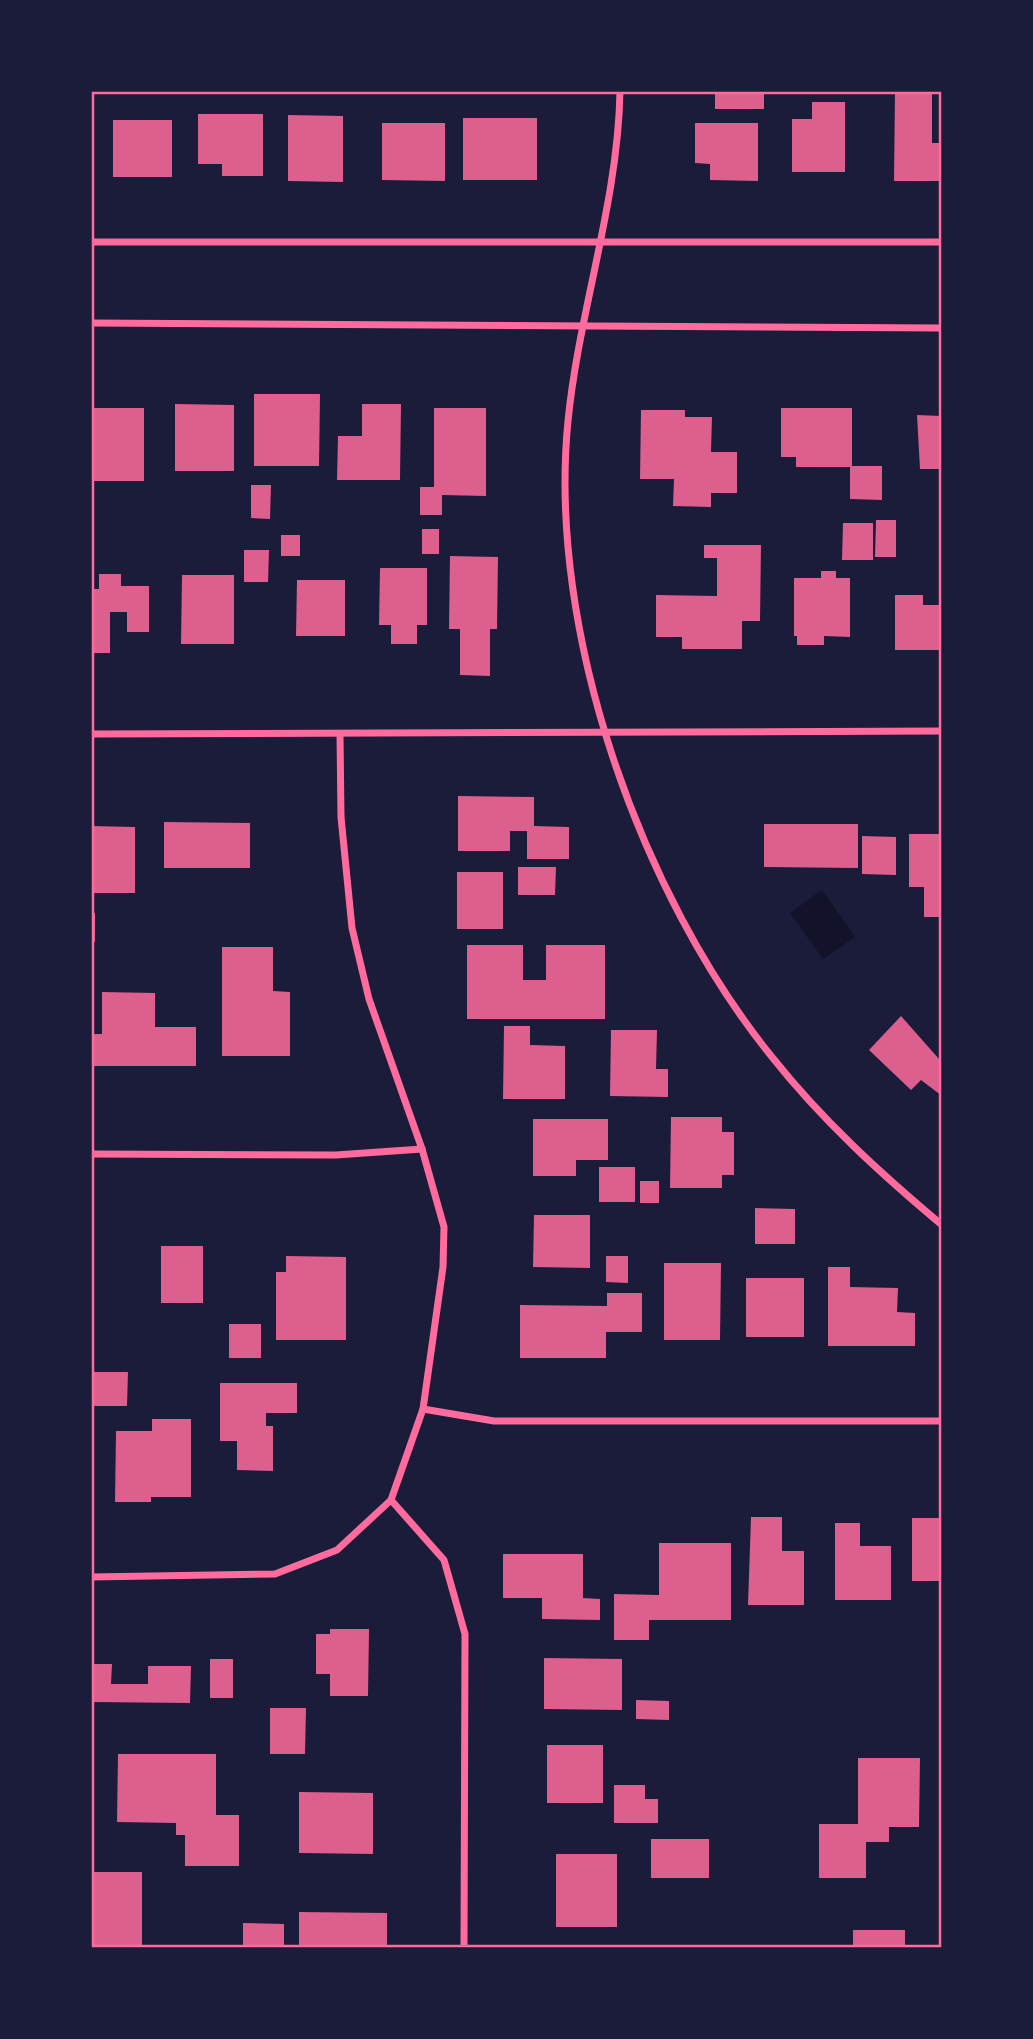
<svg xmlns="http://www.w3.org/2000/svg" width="1033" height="2039" font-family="'IBM Plex Sans',sans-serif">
<rect width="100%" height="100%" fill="#1b1b3a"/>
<polygon fill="#12122b" points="822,890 855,937 823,959 790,913"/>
<g fill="#dd5f8e">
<rect x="241" y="91" width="36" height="3"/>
<rect x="715" y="91" width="49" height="18"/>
<polygon points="895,91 932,91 932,143 942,143 942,181 894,181"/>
<polygon points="812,102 845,102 845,172 792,172 792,119 812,119"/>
<polygon points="198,114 263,114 263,176 222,176 222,164 198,164"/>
<polygon points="288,115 343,116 343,182 288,181"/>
<rect x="463" y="118" width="74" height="62"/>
<rect x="113" y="120" width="59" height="57"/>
<polygon points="382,123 445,123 445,181 382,180"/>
<polygon points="695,123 758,123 758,181 710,180 710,164 695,163"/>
<polygon points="254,394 320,394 319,466 254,466"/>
<polygon points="175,404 234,405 234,471 175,471"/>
<polygon points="362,404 401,404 400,480 337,480 338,436 362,436"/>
<rect x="91" y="408" width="53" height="73"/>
<polygon points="434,408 486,408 486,496 442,495 442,515 420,515 420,487 434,487"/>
<polygon points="781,408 852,408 852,466 882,466 882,500 850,499 850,467 796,467 796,457 781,457"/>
<polygon points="641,410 685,410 685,417 712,417 711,452 737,452 737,493 711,493 711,507 673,506 674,479 640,479"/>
<polygon points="917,415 942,416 942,469 920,469"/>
<polygon points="251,485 271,485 270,519 251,518"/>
<polygon points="876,520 896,520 896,557 875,557"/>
<polygon points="843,523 873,523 873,560 842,560"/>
<rect x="422" y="529" width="17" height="25"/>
<rect x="281" y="535" width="19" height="21"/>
<polygon points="704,545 761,545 760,621 742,621 742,649 682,649 682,637 656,637 656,595 717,596 717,558 704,558"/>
<polygon points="244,550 269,550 268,582 244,582"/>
<polygon points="450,556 498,557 497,629 490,629 490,676 460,675 460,629 449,629"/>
<polygon points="380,568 427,568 427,625 417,625 417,644 391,644 391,625 379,625"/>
<polygon points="821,571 836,571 836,578 850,578 850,637 824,636 824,645 797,645 797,636 794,636 794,578 821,578"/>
<polygon points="99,574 121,574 121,586 149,586 149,632 127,632 127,612 110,612 110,653 91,653 91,589 99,589"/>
<polygon points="182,575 234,575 234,644 181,644"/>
<polygon points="297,580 345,580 345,636 296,636"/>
<polygon points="895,595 923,595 923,605 942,605 942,650 895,650"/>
<polygon points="458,796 534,797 534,826 569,827 569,859 527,859 527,831 510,831 510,851 458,851"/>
<polygon points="164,822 250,823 250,868 164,868"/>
<polygon points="764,824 858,824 858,868 764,867"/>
<polygon points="939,825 942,825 942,917 924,917 924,887 909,887 909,834 939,834"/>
<polygon points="91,826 135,827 135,893 91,893"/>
<polygon points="862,836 896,837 896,875 862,874"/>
<polygon points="518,867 556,867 555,895 518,895"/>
<rect x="457" y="872" width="46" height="57"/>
<rect x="91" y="913" width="4" height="29"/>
<polygon points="467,945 523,945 523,980 546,980 546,945 605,945 605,1019 467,1019"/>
<polygon points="222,947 273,947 273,991 290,992 290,1056 222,1056"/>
<polygon points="102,992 155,993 155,1027 196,1027 196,1066 91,1066 91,1034 102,1034"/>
<polygon points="901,1016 939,1059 942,1056 942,1096 921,1080 911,1090 869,1050"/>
<polygon points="504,1026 530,1026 530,1045 565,1046 565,1099 503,1099"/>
<polygon points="611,1030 657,1030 656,1069 668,1069 668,1097 610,1096"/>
<polygon points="671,1117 722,1117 722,1132 734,1132 734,1175 722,1175 722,1188 670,1188"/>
<polygon points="533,1119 608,1119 608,1160 576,1160 576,1176 533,1176"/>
<rect x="599" y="1167" width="36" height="35"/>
<rect x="640" y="1181" width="19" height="22"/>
<polygon points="755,1208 795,1209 795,1244 755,1244"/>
<polygon points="534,1215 590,1215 590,1268 533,1267"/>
<rect x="161" y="1246" width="42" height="57"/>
<polygon points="286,1256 346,1257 346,1340 276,1340 276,1272 286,1272"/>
<polygon points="606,1256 628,1256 628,1283 606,1282"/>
<polygon points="664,1263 721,1263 720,1340 664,1340"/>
<polygon points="828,1267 850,1267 850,1287 898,1288 897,1312 915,1313 915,1346 828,1346"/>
<rect x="746" y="1278" width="58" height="59"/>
<polygon points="607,1293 642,1293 642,1332 606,1332 606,1358 520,1358 520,1305 607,1306"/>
<rect x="229" y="1324" width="32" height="34"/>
<polygon points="91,1372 128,1372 127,1406 91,1406"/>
<polygon points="220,1383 297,1383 297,1413 266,1413 266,1426 273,1426 273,1471 237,1470 237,1441 220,1441"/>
<polygon points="152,1419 191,1419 191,1497 151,1497 151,1502 115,1502 116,1431 152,1431"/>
<polygon points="751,1517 782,1517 782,1551 804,1551 804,1605 748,1605"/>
<rect x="912" y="1518" width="30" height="63"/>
<polygon points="835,1523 860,1523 860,1546 891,1546 891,1600 835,1600"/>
<polygon points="659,1543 731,1543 731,1620 649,1620 649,1640 614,1640 614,1594 659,1595"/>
<polygon points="503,1554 583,1554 583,1598 600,1599 600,1620 542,1619 542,1598 503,1598"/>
<polygon points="330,1629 369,1629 368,1696 330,1696 330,1674 316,1674 316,1634 330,1634"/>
<polygon points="544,1658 622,1659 622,1710 544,1709"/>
<rect x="210" y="1659" width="23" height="39"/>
<polygon points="91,1664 112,1664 111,1684 148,1684 148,1666 191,1666 190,1703 91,1702"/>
<polygon points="636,1700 669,1701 669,1720 636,1719"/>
<polygon points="270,1708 306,1708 305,1754 270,1754"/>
<rect x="547" y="1745" width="56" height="58"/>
<polygon points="118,1754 216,1754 216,1815 239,1815 239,1866 185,1866 185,1835 176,1835 176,1823 117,1822"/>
<polygon points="858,1758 920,1758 919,1827 889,1827 889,1842 866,1842 866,1878 819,1878 819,1824 858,1824"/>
<polygon points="614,1785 645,1785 645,1799 658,1799 658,1823 614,1823"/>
<polygon points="299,1792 373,1793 373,1854 299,1853"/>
<rect x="651" y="1839" width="58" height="39"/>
<rect x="556" y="1854" width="61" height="73"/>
<rect x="91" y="1872" width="51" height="76"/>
<polygon points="299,1912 387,1913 387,1948 299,1948"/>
<polygon points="243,1923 284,1924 284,1948 243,1948"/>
<rect x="853" y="1930" width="52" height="18"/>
</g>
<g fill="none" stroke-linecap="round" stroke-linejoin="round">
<g stroke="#ff6b9d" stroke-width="7">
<path d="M620 91C618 203 579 310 568 421 547 631 640 894 772 1057 822 1120 880 1173 942 1225"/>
<polyline points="91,242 942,242"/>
<polyline points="91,323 942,328"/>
<polyline points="91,734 942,731"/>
<polyline points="340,734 341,817 352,928 369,999 422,1149 444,1227 443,1267 423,1409 391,1500 444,1560 465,1634 464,1948"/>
<polyline points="91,1154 336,1155 422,1149"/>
<polyline points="423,1409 494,1421 942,1421"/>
<polyline points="91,1577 275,1574 337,1550 391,1500"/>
</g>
</g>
<rect width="1033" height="2039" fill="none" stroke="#1b1b3a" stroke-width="186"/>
<rect x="93" y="93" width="847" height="1853" fill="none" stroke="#ff6b9d" stroke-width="2.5"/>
</svg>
